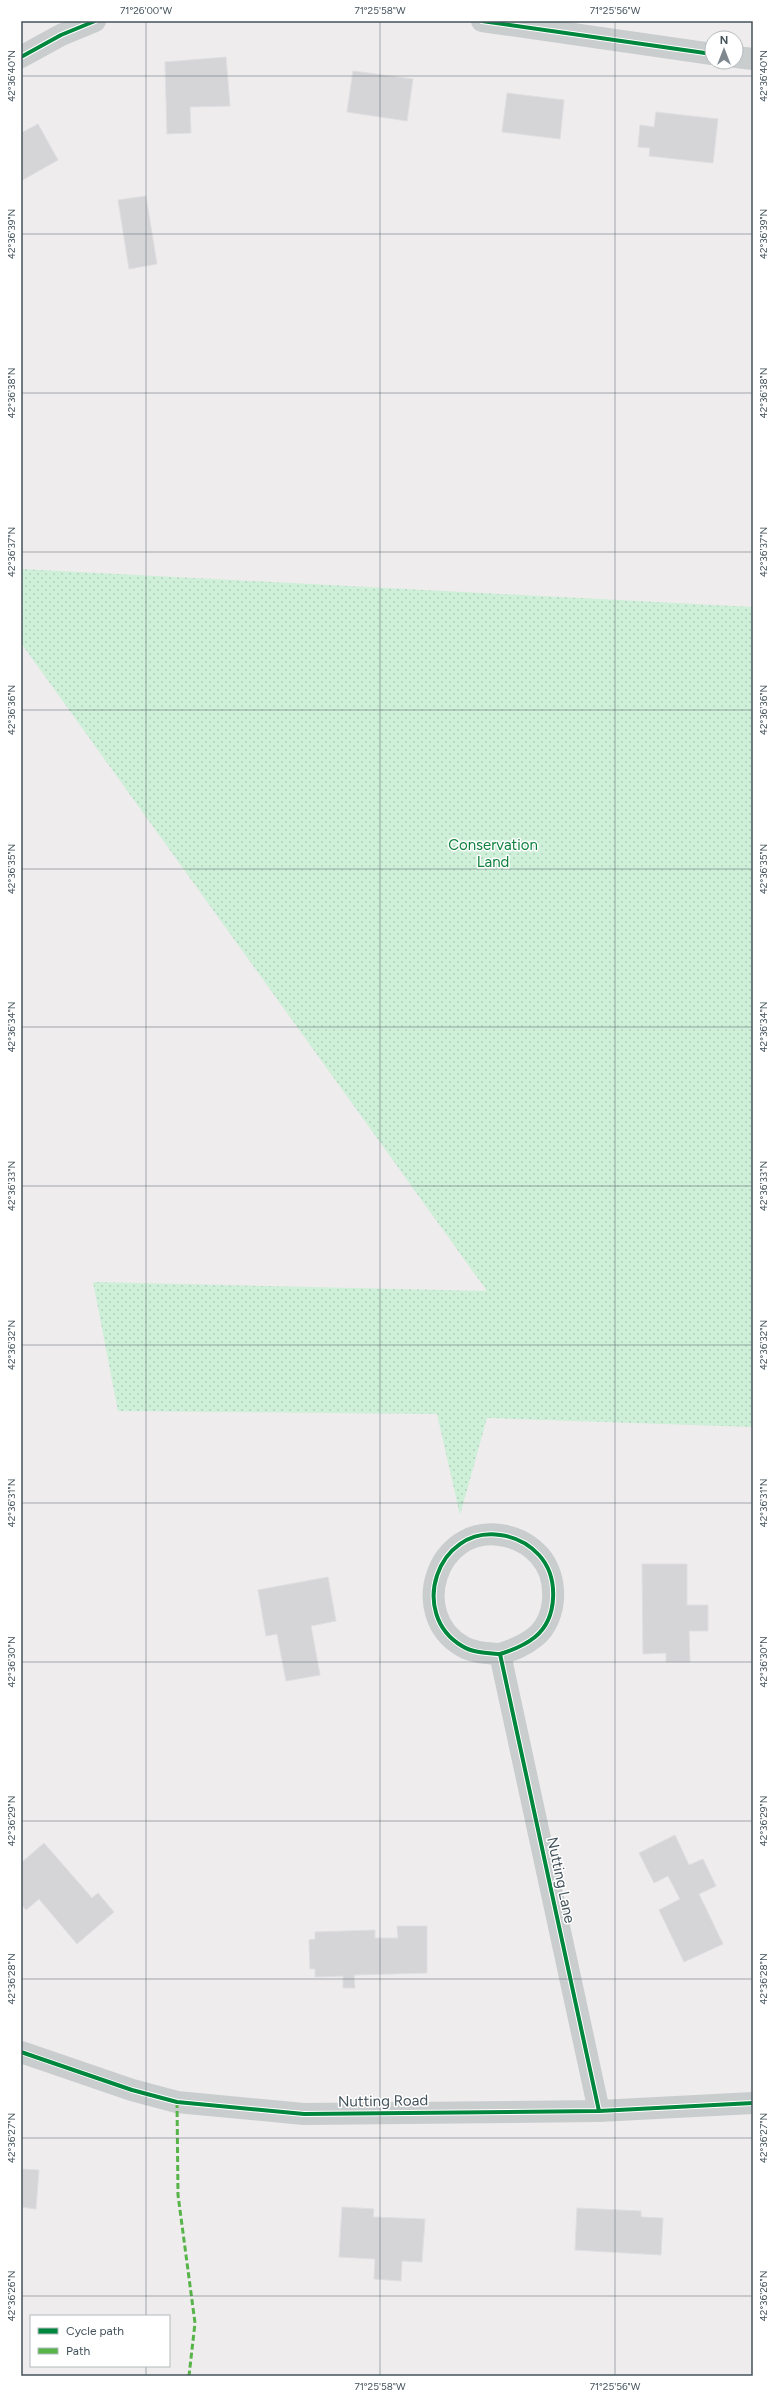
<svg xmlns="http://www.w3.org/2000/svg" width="774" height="2397" font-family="Figtree,sans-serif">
<defs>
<pattern id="park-dots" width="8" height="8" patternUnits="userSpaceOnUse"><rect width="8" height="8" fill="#ceefd8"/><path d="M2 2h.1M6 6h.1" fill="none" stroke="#b2cfbc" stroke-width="1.8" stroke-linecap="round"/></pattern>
</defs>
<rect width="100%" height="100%" fill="#eeeced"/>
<polygon fill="url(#park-dots)" points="21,569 753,607 753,1427 487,1418 460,1515 437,1414 118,1411 93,1282 487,1291 21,643"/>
<g fill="#d5d5d7" stroke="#dfdee0">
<polygon points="226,57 230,106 190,107 191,133 167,134 165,62"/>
<polygon points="353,71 413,79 407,121 347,112"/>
<polygon points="507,93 564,100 560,139 502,132"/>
<polygon points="656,112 718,119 713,163 649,156 650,148 638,147 640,125 654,127"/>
<polygon points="38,124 58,160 21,181 21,133"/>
<polygon points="146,196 157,264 129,269 118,200"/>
<polygon points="642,1564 687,1564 687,1605 708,1605 708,1631 689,1631 690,1662 666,1662 666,1653 643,1654"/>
<polygon points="328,1577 336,1621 311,1626 320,1675 286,1681 277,1634 266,1636 258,1590"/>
<polygon points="675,1835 689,1865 703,1859 716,1886 699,1894 723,1944 684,1962 659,1910 680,1899 668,1876 654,1883 639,1853"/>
<polygon points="44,1843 92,1898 98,1893 114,1912 77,1944 39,1899 26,1910 21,1904 21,1863"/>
<polygon points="397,1926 427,1926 427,1973 354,1975 355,1988 343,1988 343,1976 315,1977 315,1969 310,1969 309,1940 315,1939 315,1932 375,1930 375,1938 398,1938"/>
<polygon points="21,2169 39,2170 36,2209 21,2207"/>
<polygon points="342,2207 374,2209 373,2217 425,2219 422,2262 402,2261 401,2281 374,2279 375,2259 339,2257"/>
<polygon points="577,2208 641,2211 641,2217 663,2218 661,2255 575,2250"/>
</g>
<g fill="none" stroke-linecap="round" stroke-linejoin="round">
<g stroke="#c9cdce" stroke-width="22">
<polyline points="482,21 712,54"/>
<polyline points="21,57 61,35 95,21"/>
<polyline points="736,57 753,59"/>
<path d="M500 1654C487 1653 473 1653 462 1646 408 1614 437 1526 500 1535 516 1537 528 1543 539 1555 559 1577 558 1618 535 1637 524 1646 513 1650 500 1654L599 2111"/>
<polyline points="21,2052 132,2090 177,2102 304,2114 599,2111 753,2103"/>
</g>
<polyline stroke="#57b448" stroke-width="3" stroke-dasharray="6 3" stroke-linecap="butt" points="177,2102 178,2195 195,2323 189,2376"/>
<defs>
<g id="cycleway">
<polyline points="482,21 712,54"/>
<polyline points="21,57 61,35 95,21"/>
<path d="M500 1654C487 1653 473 1653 462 1646 408 1614 437 1526 500 1535 516 1537 528 1543 539 1555 559 1577 558 1618 535 1637 524 1646 513 1650 500 1654L599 2111"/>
<polyline points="21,2052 132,2090 177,2102 304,2114 599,2111 753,2103"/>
</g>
</defs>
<use href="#cycleway" stroke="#fff" stroke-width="6"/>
<use href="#cycleway" stroke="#00873e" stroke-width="4"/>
</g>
<path fill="none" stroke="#43525b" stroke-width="1" stroke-opacity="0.45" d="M146 21V2316M380 21V2376M615 21V2376M21 76H753M21 234H753M21 393H753M21 552H753M21 710H753M21 869H753M21 1027H753M21 1186H753M21 1345H753M21 1503H753M21 1662H753M21 1821H753M21 1979H753M21 2138H753M21 2296H753M146 2366V2376"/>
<g text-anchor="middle" stroke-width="3" stroke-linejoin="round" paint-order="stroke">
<g font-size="15" fill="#0e813c" stroke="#fff">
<text x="493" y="850">Conservation<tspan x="493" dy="17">Land</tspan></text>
</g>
<g font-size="15" fill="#43525b" stroke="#fff">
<text transform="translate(561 1880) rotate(78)" y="5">Nutting Lane</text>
<text transform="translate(383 2101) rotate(-1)" y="5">Nutting Road</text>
</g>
</g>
<rect width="774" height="2397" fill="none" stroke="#ffffff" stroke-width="44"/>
<rect x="30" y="2315" width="140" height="52" fill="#ffffff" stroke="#b4babd"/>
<rect x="38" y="2328" width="20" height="6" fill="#00873e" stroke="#b4babd"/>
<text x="66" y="2335" font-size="12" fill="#43525b">Cycle path</text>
<rect x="38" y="2348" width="20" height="6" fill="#57b448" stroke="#b4babd"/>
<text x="66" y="2355" font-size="12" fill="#43525b">Path</text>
<g transform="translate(724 50)"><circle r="19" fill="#ffffff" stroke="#b4babd"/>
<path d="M0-3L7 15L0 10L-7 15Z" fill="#7f888e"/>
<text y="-6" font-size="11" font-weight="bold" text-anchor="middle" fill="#43525b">N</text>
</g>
<rect x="22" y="22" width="730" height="2353" fill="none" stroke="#43525b" stroke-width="1.5"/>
<g font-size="10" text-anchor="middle" fill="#43525b">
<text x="146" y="14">71°26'00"W</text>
<text x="380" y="14">71°25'58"W</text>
<text x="615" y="14">71°25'56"W</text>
<text transform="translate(11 76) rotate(-90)" y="4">42°36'40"N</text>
<text transform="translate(763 76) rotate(-90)" y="4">42°36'40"N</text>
<text transform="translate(11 234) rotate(-90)" y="4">42°36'39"N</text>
<text transform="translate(763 234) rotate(-90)" y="4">42°36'39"N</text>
<text transform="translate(11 393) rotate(-90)" y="4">42°36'38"N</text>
<text transform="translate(763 393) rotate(-90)" y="4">42°36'38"N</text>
<text transform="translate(11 552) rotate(-90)" y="4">42°36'37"N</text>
<text transform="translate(763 552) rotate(-90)" y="4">42°36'37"N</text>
<text transform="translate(11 710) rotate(-90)" y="4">42°36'36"N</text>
<text transform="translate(763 710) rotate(-90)" y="4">42°36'36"N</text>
<text transform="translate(11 869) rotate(-90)" y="4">42°36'35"N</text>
<text transform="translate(763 869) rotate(-90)" y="4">42°36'35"N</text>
<text transform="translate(11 1027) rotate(-90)" y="4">42°36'34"N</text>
<text transform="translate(763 1027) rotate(-90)" y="4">42°36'34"N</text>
<text transform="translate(11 1186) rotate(-90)" y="4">42°36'33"N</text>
<text transform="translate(763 1186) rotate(-90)" y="4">42°36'33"N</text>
<text transform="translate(11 1345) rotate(-90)" y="4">42°36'32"N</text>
<text transform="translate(763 1345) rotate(-90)" y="4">42°36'32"N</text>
<text transform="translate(11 1503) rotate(-90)" y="4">42°36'31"N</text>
<text transform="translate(763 1503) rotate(-90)" y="4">42°36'31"N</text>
<text transform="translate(11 1662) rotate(-90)" y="4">42°36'30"N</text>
<text transform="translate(763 1662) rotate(-90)" y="4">42°36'30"N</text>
<text transform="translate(11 1821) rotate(-90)" y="4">42°36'29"N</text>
<text transform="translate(763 1821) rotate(-90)" y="4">42°36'29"N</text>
<text transform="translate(11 1979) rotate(-90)" y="4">42°36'28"N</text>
<text transform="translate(763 1979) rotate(-90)" y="4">42°36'28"N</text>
<text transform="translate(11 2138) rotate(-90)" y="4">42°36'27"N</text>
<text transform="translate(763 2138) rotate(-90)" y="4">42°36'27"N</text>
<text transform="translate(11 2296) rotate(-90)" y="4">42°36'26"N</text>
<text transform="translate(763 2296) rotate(-90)" y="4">42°36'26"N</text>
<text x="380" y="2390">71°25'58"W</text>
<text x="615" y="2390">71°25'56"W</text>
</g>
</svg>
